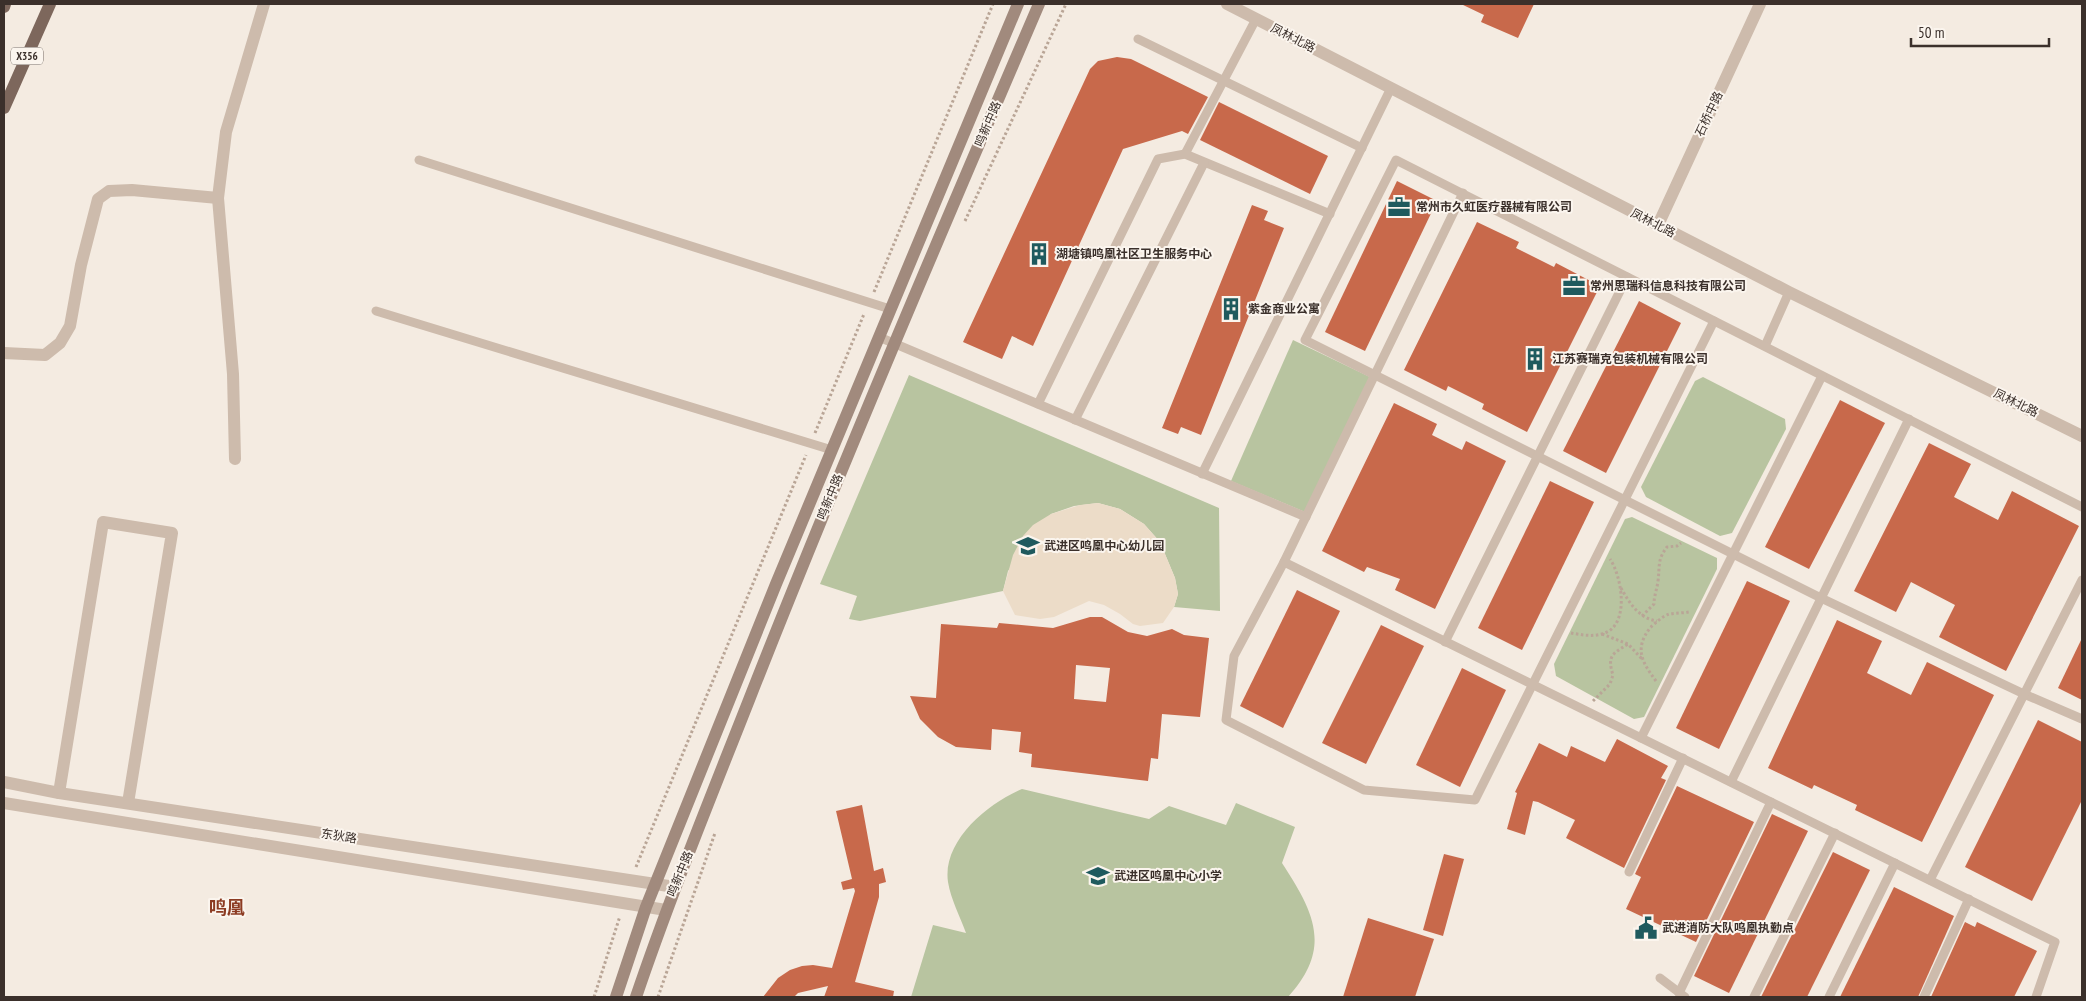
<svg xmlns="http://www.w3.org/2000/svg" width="2086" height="1001" font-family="'PT Sans Narrow','Noto Sans SC',sans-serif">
<rect width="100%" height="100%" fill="#f4ebe1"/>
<g fill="#b8c4a0">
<polygon points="1293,340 1370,377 1305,512 1231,481"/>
<polygon points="909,375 1219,508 1220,611 1174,607 1178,594 1175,578 1160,542 1144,524 1120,509 1098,503 1074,506 1051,514 1008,571 1003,591 860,621 849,619 857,596 820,584"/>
<polygon points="1703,377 1785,419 1786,429 1732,533 1720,536 1646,497 1641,487 1695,381"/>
<polygon points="1632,517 1717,558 1717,569 1644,717 1634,719 1556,676 1554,664 1625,519"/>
<path d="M1022 789 1149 819 1169 806 1226 825 1236 803 1295 827 1282 863C1314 912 1333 948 1288 997H911L933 925 966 933C960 916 951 900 948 882 942 841 988 803 1022 789Z"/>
</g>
<polygon fill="#ecdcc8" points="1098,503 1120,509 1144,524 1160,542 1175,578 1178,594 1174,607 1163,623 1140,626 1133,624 1120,614 1104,605 1089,601 1054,617 1040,619 1015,615 1003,591 1013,555 1023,536 1033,525 1051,514 1080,505"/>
<g fill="#c8694b" fill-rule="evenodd">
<polygon points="1461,4 1534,4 1518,38 1481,22 1484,15"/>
<polygon points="1117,57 1131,59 1208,97 1188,134 1182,131 1123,149 1033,346 1012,336 1002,359 963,342 1090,69 1098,61"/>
<polygon points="1219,102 1328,156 1310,194 1200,140"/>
<polygon points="1397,181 1437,201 1365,351 1325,332"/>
<polygon points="1252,205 1268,211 1264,220 1284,228 1201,435 1181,427 1178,434 1162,428"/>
<polygon points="1477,222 1519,242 1516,248 1554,267 1556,263 1600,286 1527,432 1482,409 1484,404 1448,386 1446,391 1404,370"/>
<polygon points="1639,301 1681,323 1606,473 1563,451"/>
<polygon points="1840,400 1885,423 1809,569 1765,547"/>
<polygon points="1394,403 1437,424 1432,435 1462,450 1466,441 1506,461 1435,609 1395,590 1400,579 1367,567 1364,572 1322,551"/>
<polygon points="1929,443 1971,464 1954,497 1998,520 2012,491 2079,526 2006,671 1939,637 1955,605 1911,582 1896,612 1854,591"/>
<polygon points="1550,481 1594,502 1522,650 1478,628"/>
<polygon points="1747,581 1790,601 1719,749 1676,728"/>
<polygon points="1297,590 1340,611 1283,728 1240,706"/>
<path d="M1090 617H1102L1128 632 1147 636 1172 629 1184 635 1209 638 1200 717 1162 714 1158 759 1151 758 1148 781 1031 767 1032 754 1019 752 1021 732 992 729 991 750 956 747 938 737 920 719 910 696 936 698 941 624 997 628 999 623 1053 628ZM1076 665 1110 668 1106 702 1074 699Z"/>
<polygon points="1837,620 1882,641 1867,673 1911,695 1927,662 1994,695 1922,842 1855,810 1857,805 1814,785 1812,789 1768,768"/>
<polygon points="1381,625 1424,646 1366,764 1322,743"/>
<polygon points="2082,638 2082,700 2058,688"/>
<polygon points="1462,668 1506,690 1460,787 1416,765"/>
<polygon points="2038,720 2082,742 2082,800 2032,901 1965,867"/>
<polygon points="1617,739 1668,766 1661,778 1666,780 1624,868 1566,838 1575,820 1538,802 1533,801 1525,835 1507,829 1517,793 1515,792 1539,743 1567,757 1571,746 1605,762"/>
<polygon points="1677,786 1754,822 1696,942 1626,909 1641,877 1635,874"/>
<polygon points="862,805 874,871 883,868 886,882 879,884 879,897 855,982 894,991 893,997 824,997 828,986 798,993 794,997 763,997 778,978 790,970 802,966 813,965 832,968 855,891 854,888 843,890 841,882 852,879 836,811"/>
<polygon points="1772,814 1808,831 1729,993 1694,976"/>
<polygon points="1833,852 1870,870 1807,997 1761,997"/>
<polygon points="1444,854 1464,859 1443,936 1423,930"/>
<polygon points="1894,887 1954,916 1918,997 1840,997"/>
<polygon points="1368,918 1434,939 1415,997 1343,997"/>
<polygon points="1965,922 1975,927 1977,922 2037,951 2014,997 1931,997"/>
</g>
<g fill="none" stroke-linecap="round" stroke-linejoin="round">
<g stroke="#b9a596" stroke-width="3" stroke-dasharray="2.5 2.5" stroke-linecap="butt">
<polyline points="965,221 1066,4"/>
<polyline points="874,292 993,4"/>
<polyline points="815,433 864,314"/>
<path d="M1621 588C1629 603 1640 619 1657 621"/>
<path d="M1642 616 1654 604C1654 596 1657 589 1658 581 1660 566 1657 560 1667 547L1677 546 1681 543"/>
<path d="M1571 633C1583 635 1597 638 1609 631 1629 618 1621 575 1610 559"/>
<polyline points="1602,634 1628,644 1642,659"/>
<path d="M1656 681C1642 662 1634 649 1650 628 1655 623 1663 616 1669 614 1676 613 1683 613 1689 612"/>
<path d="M1593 701 1610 684 1613 675C1607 656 1612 654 1628 644"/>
<polyline points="636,867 806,455"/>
<polyline points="594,997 620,916"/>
<polyline points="658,997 715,833"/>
</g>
<g stroke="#cdbbac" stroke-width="9">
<polyline points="1138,39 1362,148"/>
<polyline points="1185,154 1256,19"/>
<polyline points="419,160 890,309"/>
<polyline points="1463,193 1284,562 1234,656 1226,720 1364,790 1475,800 1714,321"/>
<polyline points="376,311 832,450"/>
<polyline points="879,337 1306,517"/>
<polyline points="1765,346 1789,292"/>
<polyline points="1038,404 1158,159 1185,154 1330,214"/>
<polyline points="1075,420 1204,163"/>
<polyline points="1202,474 1391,88"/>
<polyline points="2082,507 1396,160 1305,340 1821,598 2024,694 2082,719"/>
<polyline points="1284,562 2055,942 2036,997"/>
<polyline points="1445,642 1627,277"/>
<polyline points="1641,738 1822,376"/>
<polyline points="1731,782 1909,419"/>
<polyline points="1629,872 1683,758"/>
<polyline points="1930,880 2082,580"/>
<polyline points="1660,978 1685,997"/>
<polyline points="1679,993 1771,802"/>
<polyline points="1754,997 1835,833"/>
<polyline points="1829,997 1895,863"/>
<polyline points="1924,997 1969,899"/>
</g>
<g stroke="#cdbbac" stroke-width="12">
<polyline points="1658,225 1760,4"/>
<polyline points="4,353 45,355 60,343 70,326 81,265 98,199 109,191 132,190 218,198"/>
<polyline points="235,459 233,374 218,198 226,132 264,4"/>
<polyline points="59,793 103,522 172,533 128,803"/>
</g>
<g stroke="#cdbbac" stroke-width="12">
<polyline points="1227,4 1789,292 2082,436"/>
<polyline points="4,782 59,793 675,887"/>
<polyline points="4,803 666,910"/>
</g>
<g stroke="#a18a7d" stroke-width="12">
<polyline points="616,997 646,907 776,584 1018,4"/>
<path d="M636 997C670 897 710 799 749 700 841 466 940 235 1039 4"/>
</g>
<g stroke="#7d675c" stroke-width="12">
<polyline points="4,7 5,4"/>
<polyline points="4,108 50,4"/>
</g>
</g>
<defs>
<symbol id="office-bare" viewBox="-9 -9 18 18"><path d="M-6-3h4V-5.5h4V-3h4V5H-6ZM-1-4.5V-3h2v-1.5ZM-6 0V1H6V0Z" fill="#1f5a5e" stroke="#fbf5ee" stroke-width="2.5" paint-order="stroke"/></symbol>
<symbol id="building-bare" viewBox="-9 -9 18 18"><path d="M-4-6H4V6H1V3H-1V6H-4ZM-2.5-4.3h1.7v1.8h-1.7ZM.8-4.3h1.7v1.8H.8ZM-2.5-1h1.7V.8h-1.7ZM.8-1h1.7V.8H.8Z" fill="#1f5a5e" stroke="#fbf5ee" stroke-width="2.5" paint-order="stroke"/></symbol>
<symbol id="school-bare" viewBox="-9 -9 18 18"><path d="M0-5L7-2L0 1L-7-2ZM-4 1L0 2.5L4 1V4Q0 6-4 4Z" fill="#1f5a5e" stroke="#fbf5ee" stroke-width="2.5" paint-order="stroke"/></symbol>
<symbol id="civic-bare" viewBox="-9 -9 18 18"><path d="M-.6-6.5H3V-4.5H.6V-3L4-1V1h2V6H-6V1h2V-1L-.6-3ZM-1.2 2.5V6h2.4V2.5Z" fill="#1f5a5e" stroke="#fbf5ee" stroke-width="2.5" paint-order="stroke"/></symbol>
</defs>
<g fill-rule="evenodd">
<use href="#office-bare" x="1383" y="191" width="32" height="32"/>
<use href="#building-bare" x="1023" y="238" width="32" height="32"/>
<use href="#office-bare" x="1558" y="270" width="32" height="32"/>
<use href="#building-bare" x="1215" y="293" width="32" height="32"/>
<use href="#building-bare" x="1519" y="343" width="32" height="32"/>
<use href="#school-bare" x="1012" y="530" width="32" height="32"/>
<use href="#school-bare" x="1082" y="860" width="32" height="32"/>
<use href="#civic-bare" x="1630" y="912" width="32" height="32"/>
</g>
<g text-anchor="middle" stroke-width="4" stroke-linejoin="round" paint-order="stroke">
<rect fill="#fbf5ee" stroke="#756b66" stroke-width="1" x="11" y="47.5" width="32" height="17" rx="4"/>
<g font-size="11" font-weight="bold" fill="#3b302b">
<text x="27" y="60">X356</text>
</g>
<g font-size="12" fill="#3b302b" stroke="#fbf5ee">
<text transform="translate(1293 38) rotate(27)" y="4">凤林北路</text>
<text transform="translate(1709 114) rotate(-65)" y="4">石桥中路</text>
<text transform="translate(988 124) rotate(-67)" y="4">鸣新中路</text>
<text transform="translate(1653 223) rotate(27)" y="4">凤林北路</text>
<text transform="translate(2016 403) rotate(26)" y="4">凤林北路</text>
<text transform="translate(830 497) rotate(-68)" y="4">鸣新中路</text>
<text transform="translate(339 836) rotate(9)" y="4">东狄路</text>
<text transform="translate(680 874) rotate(-68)" y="4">鸣新中路</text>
</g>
<g font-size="12" font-weight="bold" fill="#3b302b" stroke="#fbf5ee" text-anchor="start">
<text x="1416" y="211">常州市久虹医疗器械有限公司</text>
<text x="1056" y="258">湖塘镇鸣凰社区卫生服务中心</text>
<text x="1590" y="290">常州思瑞科信息科技有限公司</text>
<text x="1248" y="313">紫金商业公寓</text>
<text x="1552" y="363">江苏赛瑞克包装机械有限公司</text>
<text x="1044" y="550">武进区鸣凰中心幼儿园</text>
<text x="1114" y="880">武进区鸣凰中心小学</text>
<text x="1662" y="932">武进消防大队呜凰执勤点</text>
</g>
<g font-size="18" font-weight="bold" fill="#8c3b22" stroke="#fbf5ee">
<text x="227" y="914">鸣凰</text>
</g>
</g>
<rect width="2086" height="1001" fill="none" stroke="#3b302b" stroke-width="10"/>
<path d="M1911 38v8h138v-8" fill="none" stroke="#3b302b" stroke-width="2.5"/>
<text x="1918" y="38" font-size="15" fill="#3b302b" stroke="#fbf5ee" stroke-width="4" paint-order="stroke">50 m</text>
</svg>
